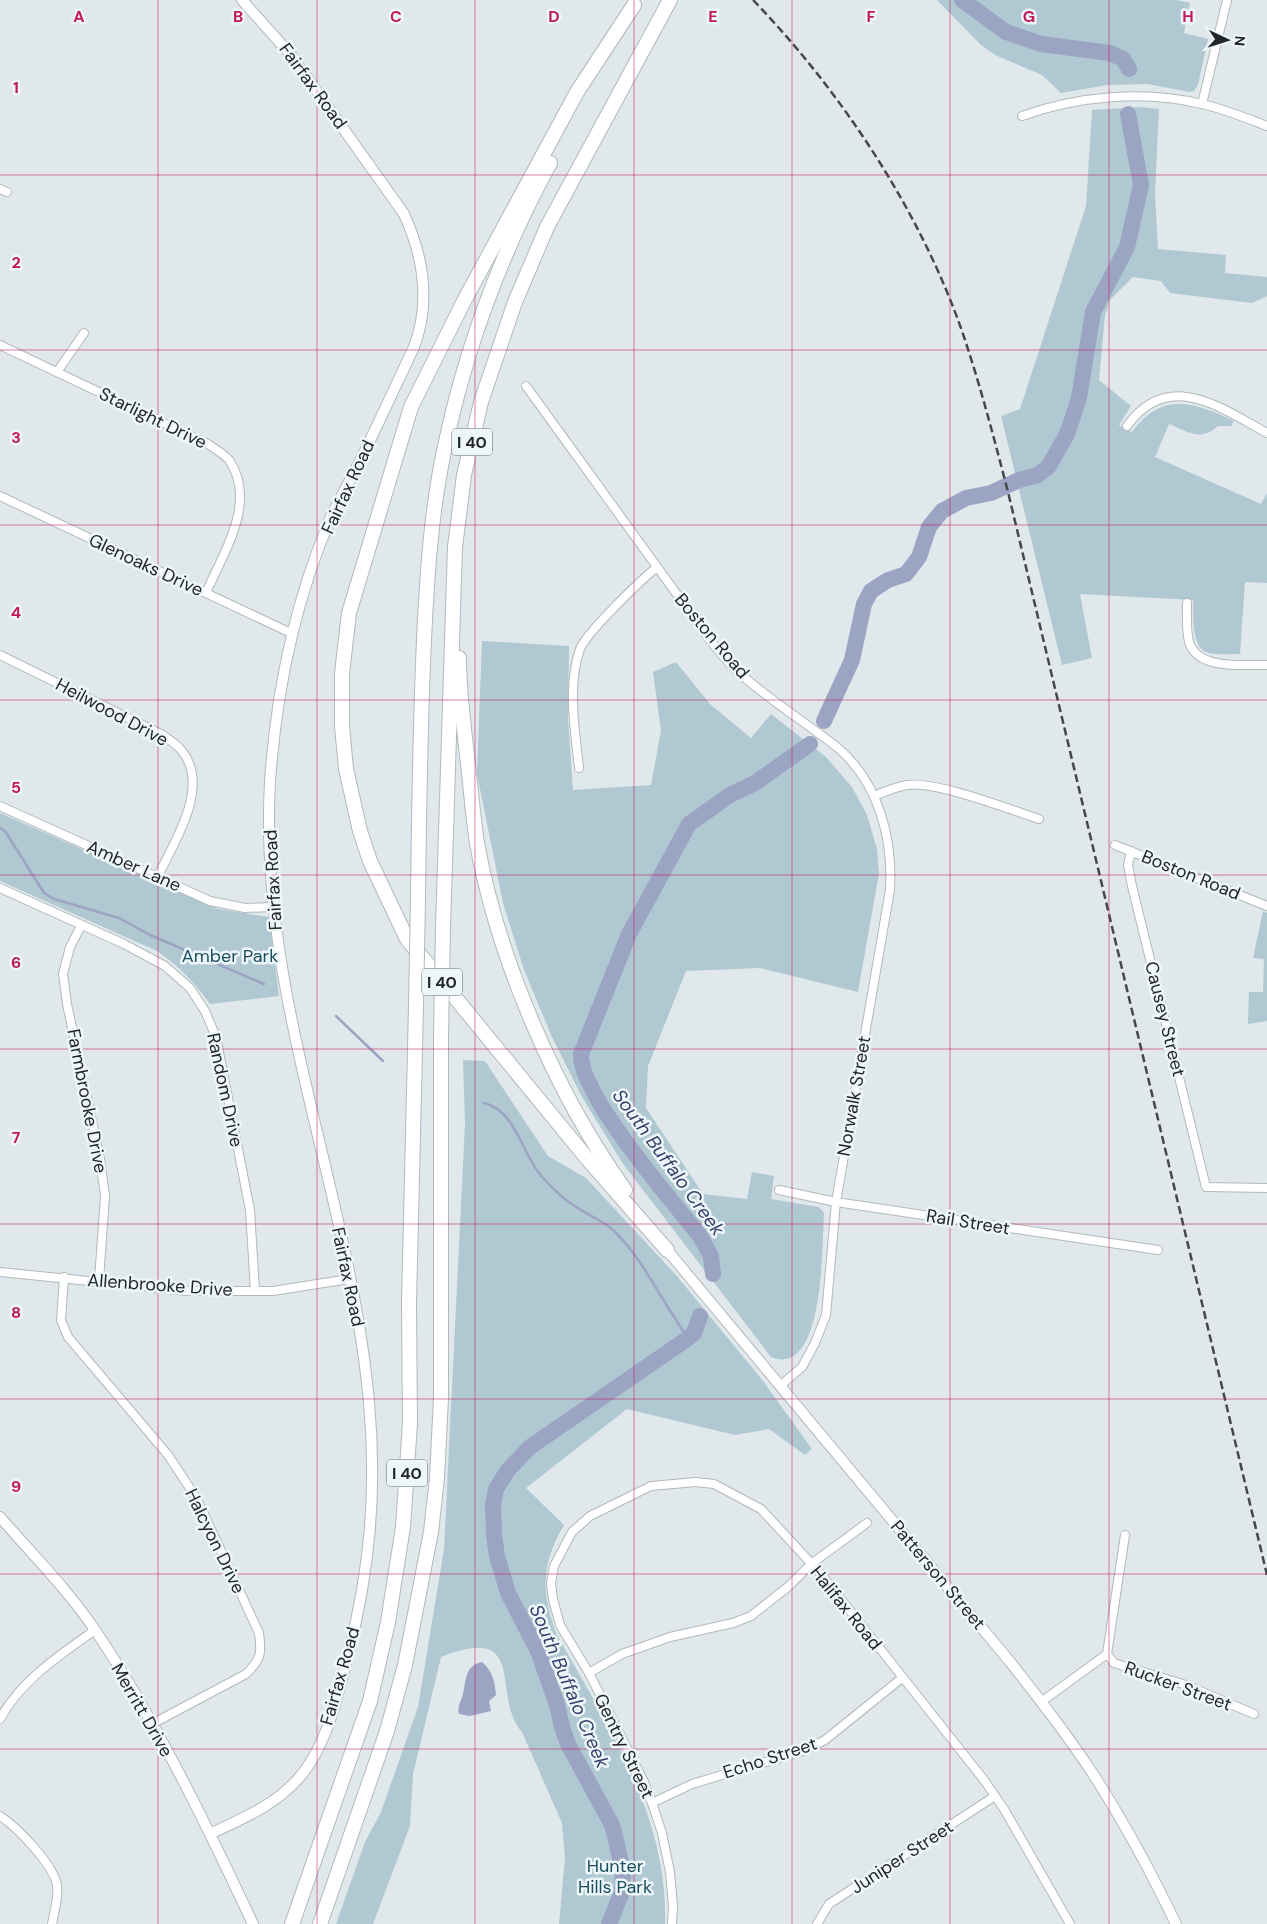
<svg xmlns="http://www.w3.org/2000/svg" width="1267" height="1924" font-family="'DM Sans',sans-serif">
<rect width="100%" height="100%" fill="#e0e8ec"/>
<g fill="#b0c8d1">
<polygon points="937,0 1176,0 1190,3 1184,33 1208,39 1198,85 1194,91 1189,92 1148,84 1107,85 1061,93 1042,75 995,55 980,44"/>
<path d="M1141 107 1159 109 1155 193 1158 249 1226 255 1225 273 1267 277V296L1252 303 1170 293 1161 281 1133 277 1110 300 1105 315 1099 380 1131 406 1119 425 1132 432C1162 391 1194 402 1234 421L1231 426H1218C1200 442 1189 432 1169 424L1155 457 1261 504 1267 493V583L1245 582 1240 654C1230 654 1219 655 1209 653 1190 649 1194 615 1193 600L1080 594 1092 658 1062 665 1001 416 1020 409 1086 206 1092 110Z"/>
<path d="M482 641 569 646 568 720 573 790 651 785 661 731 653 672 676 662 710 704 751 738 771 714 826 757 852 787 867 815 877 849 879 873 858 992 760 968 686 971 648 1066 646 1108 703 1194 747 1199 752 1172 774 1176 771 1199 819 1207 824 1213C822 1243 825 1379 771 1357L623 1164 582 1097 552 1037 524 970 503 903 477 774Z"/>
<path d="M0 813 218 909 269 917 279 996 210 1004C194 982 179 966 157 951L0 881Z"/>
<polygon points="1263,911 1267,913 1267,1021 1248,1024 1249,992 1263,992 1264,959 1253,958"/>
<path d="M463 1060 485 1061 548 1156 586 1178 676 1275 763 1381 812 1449 805 1455 769 1429 735 1435 627 1409 526 1488 564 1525C541 1565 541 1590 556 1633 607 1725 668 1814 665 1924H559L565 1858 562 1823 522 1732C490 1696 530 1622 441 1657L413 1774 410 1826 373 1924H336L365 1842 381 1812 418 1707 444 1549 465 1124Z"/>
</g>
<path fill="#9ba4c2" d="M482 1662C492 1670 495 1682 496 1695L489 1701 491 1711 470 1716 459 1714C457 1706 461 1702 463 1694 466 1681 465 1665 482 1662Z"/>
<g fill="none" stroke-linecap="round" stroke-linejoin="round">
<g stroke="#9ba4c2" stroke-width="2.5">
<polyline points="0,828 5,831 44,893 54,899 119,918 150,935 264,984"/>
<polyline points="336,1016 383,1061"/>
<path d="M484 1103C517 1111 522 1156 543 1178 553 1189 568 1203 581 1210 592 1217 603 1221 613 1230 636 1252 649 1277 666 1304 673 1316 681 1326 687 1339"/>
</g>
<g stroke="#9ba4c2" stroke-width="16">
<polyline points="962,0 1006,32 1041,44 1110,53 1123,59 1129,69"/>
<polyline points="824,721 852,660 864,604 871,591 888,580 906,574 919,557 929,527 942,511 966,498 991,493 1019,480 1038,475 1049,466 1067,434 1079,398 1093,312 1127,247 1141,185 1128,114"/>
<path d="M713 1274 711 1256 700 1236C673 1202 579 1094 581 1054L629 934 689 824 730 795 755 783 810 744"/>
<polyline points="609,1924 622,1892 623,1874 617,1844 612,1825 568,1744 562,1727 557,1705 538,1651 508,1593 497,1556 494,1535 493,1505 496,1489 508,1470 530,1447 687,1339 694,1333 700,1316"/>
</g>
<defs>
<g id="street">
<polyline points="1202,104 1227,0"/>
<path d="M1022 116C1078 96 1143 90 1202 104 1224 109 1246 118 1267 126"/>
<polyline points="0,189 7,192"/>
<path d="M0 345 208 444C215 449 224 454 229 460 258 502 223 553 206 593"/>
<polyline points="57,372 84,333"/>
<path d="M526 386 710 640C718 650 726 661 735 669 767 699 804 721 838 748 879 783 893 839 890 890L836 1202 826 1315 815 1343 802 1367 781 1385"/>
<path d="M1127 426C1168 369 1220 407 1267 433"/>
<polyline points="0,496 293,634"/>
<path d="M1187 603C1187 615 1186 630 1189 642 1198 671 1244 664 1267 665"/>
<path d="M0 655 161 734C168 739 177 744 182 751 211 787 174 842 158 876"/>
<path d="M579 768C575 730 567 686 580 649 586 633 641 580 656 568"/>
<path d="M874 796C884 792 895 787 907 785 937 781 1008 809 1039 819"/>
<polyline points="0,806 210,901 245,908 272,907"/>
<polyline points="1115,845 1267,906"/>
<polyline points="1131,851 1128,865 1132,886 1206,1187 1267,1188"/>
<polyline points="0,888 124,944 165,966 190,988 205,1011 216,1037 250,1210 255,1291"/>
<polyline points="81,926 70,947 63,974 67,1004 100,1159 105,1196 99,1280"/>
<polyline points="779,1190 836,1202 1158,1250"/>
<polyline points="0,1272 187,1291 273,1291 349,1279"/>
<path d="M64 1277 61 1320 68 1337 168 1455 197 1499 259 1633C262 1654 261 1659 246 1674L152 1724"/>
<polyline points="1125,1535 1107,1654 1114,1663 1186,1685 1254,1714"/>
<polyline points="589,1673 622,1654 670,1637 733,1623 751,1616 789,1586 811,1564 867,1523"/>
<polyline points="1041,1702 1107,1654"/>
<path d="M0 1719C21 1680 60 1655 95 1630"/>
<polyline points="652,1803 692,1784 803,1751 825,1740 902,1678"/>
<path d="M0 1816C17 1827 53 1864 57 1885 59 1896 54 1913 52 1924"/>
<polyline points="672,1924 673,1906 670,1872 662,1833 652,1803 644,1782 589,1673 560,1625 553,1599 551,1583 554,1566 572,1532 590,1516 651,1486 696,1482 714,1484 761,1509 821,1574 984,1780 1004,1809 1070,1924"/>
<polyline points="817,1924 829,1904 995,1796"/>
</g>
<g id="secondary">
<path d="M667 1250 1011 1663C1040 1700 1069 1737 1095 1777 1125 1824 1152 1874 1176 1924"/>
<path d="M0 1517C32 1554 68 1590 95 1630 157 1722 206 1824 253 1924"/>
<path d="M210 1834C241 1819 274 1806 298 1779 326 1748 338 1696 348 1655 370 1570 377 1490 369 1402 350 1193 258 995 270 782 276 693 295 602 330 519 340 498 352 477 363 455 380 420 397 383 414 347 431 302 424 258 404 214L291 55 242 0"/>
</g>
<g id="highway">
<polyline points="634,5 577,92 464,301 411,407 349,613 342,673 342,726 346,769 360,831 370,861 407,939 590,1162 667,1250"/>
<path d="M459 658C459 693 464 728 468 764 471 790 473 817 477 843 498 959 556 1094 625 1190"/>
<path d="M418 898C419 812 420 726 424 640 427 576 431 513 444 451 465 350 501 253 550 163"/>
<polyline points="443,927 455,547 464,475 481,402 515,302 547,227 670,0"/>
<polyline points="292,1924 370,1701 388,1622 403,1527 410,1423 409,1304 416,1006"/>
<polyline points="320,1924 387,1731 405,1665 431,1532 437,1478 441,1398 441,1036"/>
</g>
</defs>
<use href="#street" stroke="#b1b9bd" stroke-width="10"/>
<use href="#secondary" stroke="#b1b9bd" stroke-width="12"/>
<use href="#highway" stroke="#b1b9bd" stroke-width="16"/>
<use href="#street" stroke="#fff" stroke-width="8"/>
<use href="#secondary" stroke="#fff" stroke-width="10"/>
<use href="#highway" stroke="#fff" stroke-width="14"/>
<path stroke="#44484b" stroke-width="2.5" stroke-dasharray="8 4" stroke-linecap="butt" d="M753 0C841 91 920 211 962 331 980 384 994 438 1008 492L1267 1575"/>
<defs>
<g id="highway-bridge">
<polyline points="416,1006 418,898"/>
<polyline points="441,1036 443,927"/>
</g>
</defs>
<use href="#highway-bridge" stroke="#b1b9bd" stroke-width="16" stroke-linecap="butt"/>
<use href="#highway-bridge" stroke="#fff" stroke-width="14"/>
</g>
<path fill="none" stroke="#c2185b" stroke-width="1" stroke-opacity="0.55" d="M158 0V1924M317 0V1924M475 0V1924M634 0V1924M792 0V1924M950 0V1924M1109 0V1924M0 175H1267M0 350H1267M0 525H1267M0 700H1267M0 875H1267M0 1049H1267M0 1224H1267M0 1399H1267M0 1574H1267M0 1749H1267"/>
<g text-anchor="middle" stroke-width="5" stroke-linejoin="round" paint-order="stroke">
<g fill="#edf6f9" stroke="#606467" stroke-width="1">
<rect x="452" y="428.5" width="40" height="27" rx="4"/>
<rect x="422" y="968.5" width="40" height="27" rx="4"/>
<rect x="387" y="1459.5" width="40" height="27" rx="4"/>
</g>
<g font-size="16" font-weight="bold" fill="#232628">
<text x="472" y="448">I 40</text>
<text x="442" y="988">I 40</text>
<text x="407" y="1479">I 40</text>
</g>
<g font-size="18" fill="#232628" stroke="#edf6f9">
<text transform="translate(313 86) rotate(54)" y="6">Fairfax Road</text>
<text transform="translate(153 418) rotate(26)" y="6">Starlight Drive</text>
<text transform="translate(348 487) rotate(-65)" y="6">Fairfax Road</text>
<text transform="translate(146 565) rotate(25)" y="6">Glenoaks Drive</text>
<text transform="translate(712 636) rotate(50)" y="6">Boston Road</text>
<text transform="translate(112 712) rotate(28)" y="6">Heilwood Drive</text>
<text transform="translate(134 866) rotate(24)" y="6">Amber Lane</text>
<text transform="translate(1191 875) rotate(22)" y="6">Boston Road</text>
<text transform="translate(273 880) rotate(-93)" y="6">Fairfax Road</text>
<text transform="translate(1165 1019) rotate(76)" y="6">Causey Street</text>
<text transform="translate(225 1090) rotate(78)" y="6">Random Drive</text>
<text transform="translate(854 1096) rotate(-80)" y="6">Norwalk Street</text>
<text transform="translate(87 1101) rotate(79)" y="6">Farmbrooke Drive</text>
<text transform="translate(968 1222) rotate(9)" y="6">Rail Street</text>
<text transform="translate(348 1277) rotate(78)" y="6">Fairfax Road</text>
<text transform="translate(160 1285) rotate(4)" y="6">Allenbrooke Drive</text>
<text transform="translate(215 1541) rotate(64)" y="6">Halcyon Drive</text>
<text transform="translate(938 1575) rotate(50)" y="6">Patterson Street</text>
<text transform="translate(846 1608) rotate(51)" y="6">Halifax Road</text>
<text transform="translate(340 1676) rotate(-74)" y="6">Fairfax Road</text>
<text transform="translate(1178 1686) rotate(20)" y="6">Rucker Street</text>
<text transform="translate(142 1710) rotate(60)" y="6">Merritt Drive</text>
<text transform="translate(624 1746) rotate(64)" y="6">Gentry Street</text>
<text transform="translate(770 1758) rotate(-18)" y="6">Echo Street</text>
<text transform="translate(902 1857) rotate(-33)" y="6">Juniper Street</text>
</g>
<g font-size="18" fill="#194c5d" stroke="#edf6f9">
<text x="230" y="962">Amber Park</text>
<text x="615" y="1872">Hunter<tspan x="615" dy="21">Hills Park</tspan></text>
</g>
<g font-size="19" font-style="italic" fill="#353f6a" stroke="#edf6f9">
<text transform="translate(669 1162) rotate(54)" y="7">South Buffalo Creek</text>
<text transform="translate(570 1686) rotate(67)" y="7">South Buffalo Creek</text>
</g>
</g>
<g font-size="16" text-anchor="middle" font-weight="bold" fill="#c2185b" stroke="#edf6f9" stroke-width="5" stroke-linejoin="round" paint-order="stroke">
<text x="79" y="22">A</text>
<text x="238" y="22">B</text>
<text x="396" y="22">C</text>
<text x="554" y="22">D</text>
<text x="713" y="22">E</text>
<text x="871" y="22">F</text>
<text x="1029" y="22">G</text>
<text x="1188" y="22">H</text>
<text x="16" y="93">1</text>
<text x="16" y="268">2</text>
<text x="16" y="443">3</text>
<text x="16" y="618">4</text>
<text x="16" y="793">5</text>
<text x="16" y="968">6</text>
<text x="16" y="1143">7</text>
<text x="16" y="1318">8</text>
<text x="16" y="1492">9</text>
</g>
<g transform="translate(1227 40) rotate(94)" stroke="#edf6f9" stroke-width="4" paint-order="stroke">
<path d="M0-4L9 19L0 12L-9 19Z" fill="#232628"/>
<text y="-8" font-size="14" font-weight="bold" text-anchor="middle" fill="#232628">N</text>
</g>
</svg>
